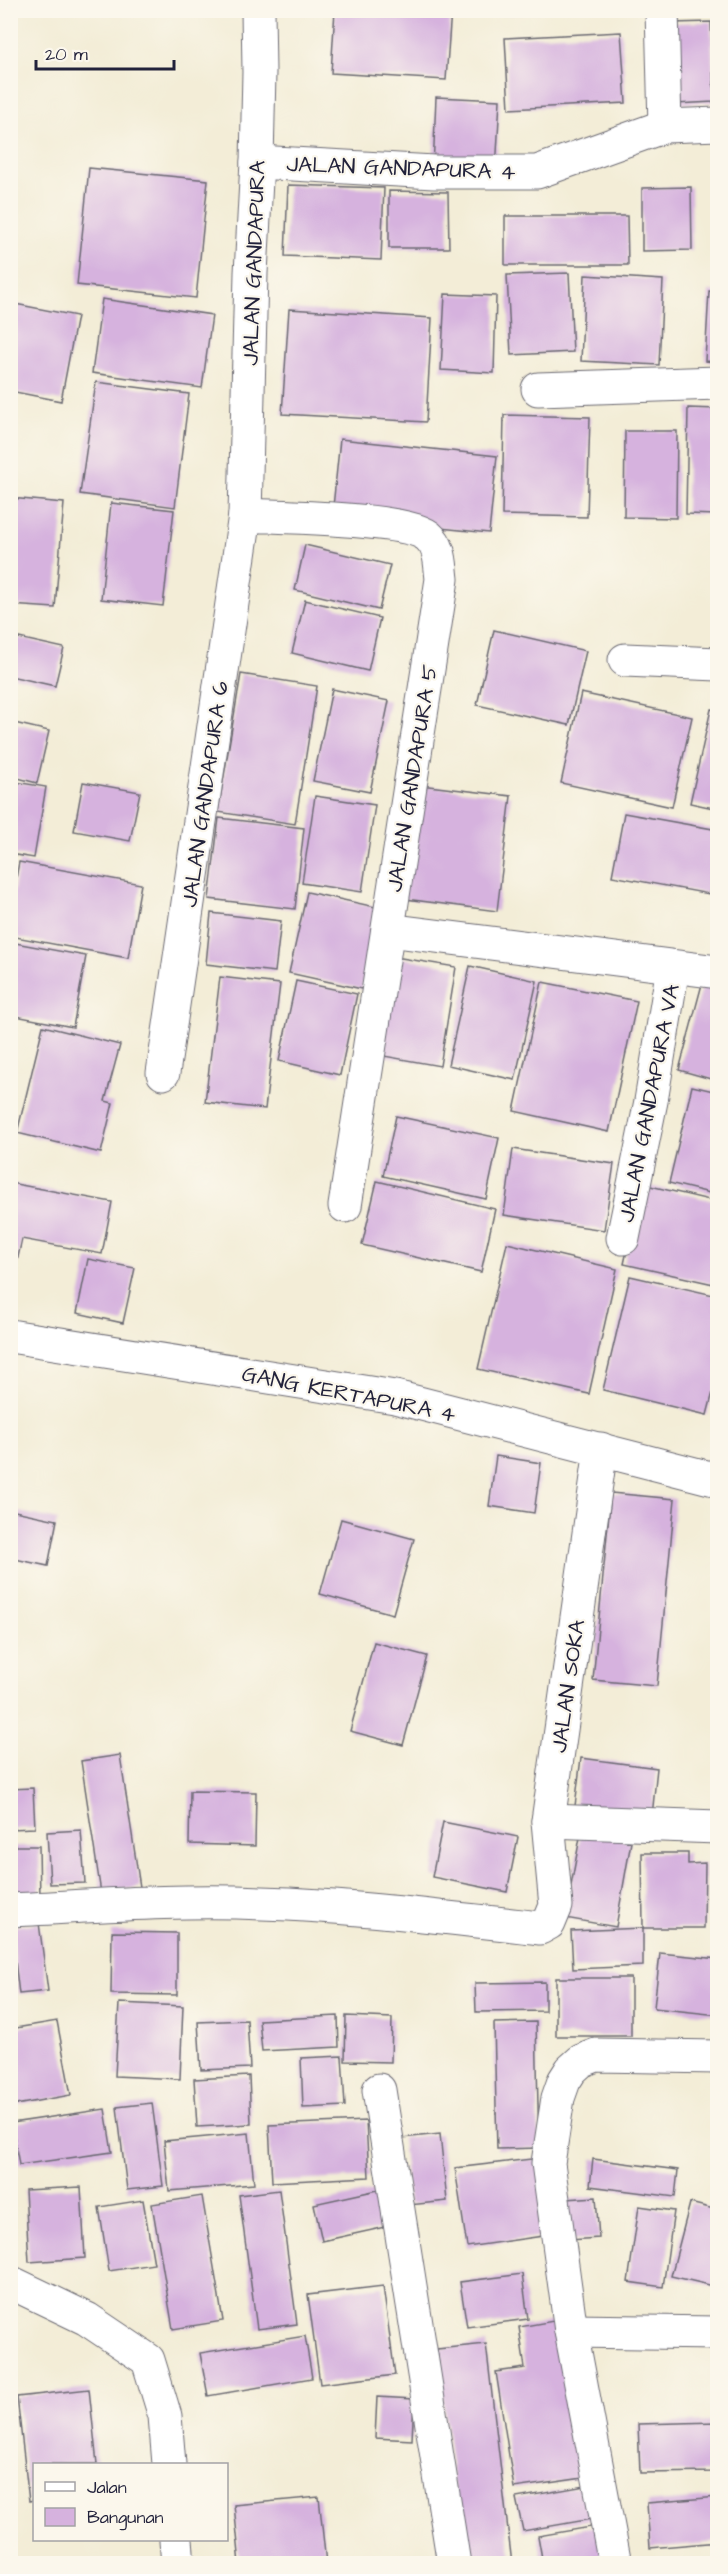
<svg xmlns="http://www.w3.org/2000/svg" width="728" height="2574" font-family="'Architects Daughter',sans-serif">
<rect width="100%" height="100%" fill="#fbf7ec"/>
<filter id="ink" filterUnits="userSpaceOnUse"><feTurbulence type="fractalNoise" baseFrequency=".0167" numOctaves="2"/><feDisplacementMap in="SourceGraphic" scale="12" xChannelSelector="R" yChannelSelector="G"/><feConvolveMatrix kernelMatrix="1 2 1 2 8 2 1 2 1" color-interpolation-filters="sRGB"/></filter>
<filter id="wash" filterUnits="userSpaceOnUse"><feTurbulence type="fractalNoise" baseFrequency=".008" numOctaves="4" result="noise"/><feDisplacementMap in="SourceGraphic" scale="24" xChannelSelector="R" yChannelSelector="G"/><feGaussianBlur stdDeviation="1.35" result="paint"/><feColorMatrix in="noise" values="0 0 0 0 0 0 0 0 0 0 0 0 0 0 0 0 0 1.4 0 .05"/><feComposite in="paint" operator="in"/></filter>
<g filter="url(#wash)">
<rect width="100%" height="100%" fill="#f3edd7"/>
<g id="blocks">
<g fill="#d6b2de">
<polygon points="335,10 451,10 446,80 331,73"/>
<polygon points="503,10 540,10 540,12 503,15"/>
<polygon points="711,22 714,102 675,104 672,23"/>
<polygon points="621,32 626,103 509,109 505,38"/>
<polygon points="436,97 500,100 496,171 433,169"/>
<polygon points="89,168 208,180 196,298 77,285"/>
<polygon points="288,185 384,188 381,260 285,256"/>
<polygon points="691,187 692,250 642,251 642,188"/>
<polygon points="389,191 448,192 449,248 389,248"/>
<polygon points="505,216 627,216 628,265 505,265"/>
<polygon points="569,273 573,352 511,355 507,275"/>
<polygon points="585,275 663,280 659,365 581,361"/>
<polygon points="709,291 718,292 718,362 705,361"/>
<polygon points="445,294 496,296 494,373 441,370"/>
<polygon points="102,299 212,315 202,388 92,373"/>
<polygon points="10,303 77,316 61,401 10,391"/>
<polygon points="289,309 432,318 426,422 282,414"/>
<polygon points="96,382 189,394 175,507 80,494"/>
<polygon points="688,408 718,409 718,515 686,514"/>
<polygon points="504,415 590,417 587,517 502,515"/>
<polygon points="625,431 677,431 676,518 624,517"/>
<polygon points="340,439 497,456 489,533 332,517"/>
<polygon points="10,498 64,503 55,608 10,605"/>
<polygon points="111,503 174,510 163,606 101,599"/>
<polygon points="305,545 390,565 379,610 295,590"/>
<polygon points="305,600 380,618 368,671 292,653"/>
<polygon points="494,630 586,651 569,725 477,705"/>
<polygon points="10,636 64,648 55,686 10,676"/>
<polygon points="241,674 317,686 295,824 218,812"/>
<polygon points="332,689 389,701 370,792 313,781"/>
<polygon points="581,693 692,717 672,807 561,783"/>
<polygon points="711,709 718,710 718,809 690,803"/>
<polygon points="10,722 49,731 37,783 10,776"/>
<polygon points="10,781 46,787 34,858 10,854"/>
<polygon points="83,782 140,792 130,841 74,831"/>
<polygon points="412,784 511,796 497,911 398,898"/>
<polygon points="315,796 375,805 362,892 302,883"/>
<polygon points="624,813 718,830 718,849 709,894 612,876"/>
<polygon points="219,818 304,828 295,909 209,899"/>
<polygon points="19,862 141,884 128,958 10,936 10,910"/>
<polygon points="307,892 380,908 362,989 289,973"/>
<polygon points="211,913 281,921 275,972 206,964"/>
<polygon points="10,942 86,956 73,1027 10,1015"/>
<polygon points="395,957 456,967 440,1066 378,1055"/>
<polygon points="470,966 537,981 515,1080 448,1065"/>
<polygon points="705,973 718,977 718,1081 679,1070"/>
<polygon points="220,977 280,984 265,1109 205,1102"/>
<polygon points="296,981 357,994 340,1075 279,1061"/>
<polygon points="542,982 637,1001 609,1132 514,1111"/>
<polygon points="43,1026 120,1045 105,1101 113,1103 101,1153 17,1133"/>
<polygon points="692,1086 718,1092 718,1195 669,1183"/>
<polygon points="396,1116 499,1138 486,1199 383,1176"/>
<polygon points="513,1149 614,1164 604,1230 504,1215"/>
<polygon points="377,1181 495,1209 481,1272 362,1245"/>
<polygon points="10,1183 112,1202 102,1254 22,1239 10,1293"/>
<polygon points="642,1184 718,1202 718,1285 624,1264"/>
<polygon points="507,1243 617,1269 589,1394 478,1369"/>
<polygon points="88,1259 135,1268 123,1323 77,1313"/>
<polygon points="630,1276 718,1296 718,1373 707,1415 603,1390"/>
<polygon points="496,1456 541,1463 534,1513 489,1506"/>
<polygon points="611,1493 675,1499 657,1686 593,1680"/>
<polygon points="10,1510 57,1520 48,1566 10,1558"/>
<polygon points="341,1519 414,1539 393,1614 320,1594"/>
<polygon points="374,1642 427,1656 403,1745 350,1731"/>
<polygon points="120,1755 140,1887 101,1893 81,1761"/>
<polygon points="581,1758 657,1768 652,1816 575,1806"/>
<polygon points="33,1788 35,1828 10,1829 10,1789"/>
<polygon points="190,1791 256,1792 255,1846 189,1844"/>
<polygon points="443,1822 518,1837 507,1892 432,1877"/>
<polygon points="81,1830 85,1883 50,1884 47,1832"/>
<polygon points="581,1832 631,1842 616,1927 565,1918"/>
<polygon points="10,1846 39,1846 40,1900 10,1900"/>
<polygon points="642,1853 688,1853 688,1864 705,1863 704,1928 643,1928"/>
<polygon points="39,1923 48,1991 19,1994 11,1927"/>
<polygon points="643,1928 643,1966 573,1969 571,1931"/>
<polygon points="112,1932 177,1933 177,1995 111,1994"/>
<polygon points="660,1953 718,1959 718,2015 654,2008"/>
<rect x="556" y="1978" width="75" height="58"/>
<polygon points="545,1982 545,2011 476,2012 475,1983"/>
<polygon points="119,2003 183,2006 180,2079 115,2076"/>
<polygon points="338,2016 339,2047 262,2051 259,2020"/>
<polygon points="346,2016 392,2018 391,2062 345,2061"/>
<polygon points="247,2020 250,2068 201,2070 198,2022"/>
<polygon points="57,2021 71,2095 10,2106 10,2029"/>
<polygon points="536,2022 539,2148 497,2149 494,2023"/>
<polygon points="342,2056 345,2106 303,2108 301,2058"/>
<polygon points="249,2076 251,2124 197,2127 194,2079"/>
<polygon points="152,2103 163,2186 127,2190 117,2107"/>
<polygon points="105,2109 112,2152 19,2165 12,2123"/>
<polygon points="366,2121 369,2177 272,2182 269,2125"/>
<polygon points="249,2133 254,2184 169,2191 164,2141"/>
<polygon points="440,2134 447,2201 409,2205 402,2138"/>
<polygon points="540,2158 550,2235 467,2247 455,2168"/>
<polygon points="593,2159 678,2170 675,2197 590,2186"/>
<polygon points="81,2187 85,2258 29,2262 25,2190"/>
<polygon points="279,2190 297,2324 257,2329 239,2195"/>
<polygon points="378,2190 386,2227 322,2241 314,2204"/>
<polygon points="202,2196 223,2321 173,2329 152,2204"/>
<polygon points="596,2197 599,2238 569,2240 566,2199"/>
<polygon points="143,2200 154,2264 109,2271 99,2207"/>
<polygon points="690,2203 718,2210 718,2287 671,2276"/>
<polygon points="639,2206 674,2211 663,2287 628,2282"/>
<polygon points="522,2274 528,2319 467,2327 460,2282"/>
<polygon points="383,2286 395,2375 320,2384 308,2295"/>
<polygon points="559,2320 583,2478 514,2488 496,2372 525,2368 519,2327"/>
<polygon points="305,2336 312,2378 208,2396 200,2353"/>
<polygon points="486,2344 512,2564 463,2564 437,2349"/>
<polygon points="89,2389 97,2464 34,2464 34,2500 29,2501 17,2397"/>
<polygon points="377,2397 414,2399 412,2440 375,2438"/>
<polygon points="718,2422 718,2472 640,2473 638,2424"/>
<polygon points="585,2486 592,2519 523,2531 516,2498"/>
<polygon points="319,2497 326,2564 240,2564 234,2505"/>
<polygon points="718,2497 718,2542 650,2548 647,2503"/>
<polygon points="602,2525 610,2564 543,2564 538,2536"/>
</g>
</g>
</g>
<g filter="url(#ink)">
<use href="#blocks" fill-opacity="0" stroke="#6b6972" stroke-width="1.5"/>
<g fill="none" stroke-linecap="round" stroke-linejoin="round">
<defs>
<g id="minor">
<polyline points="662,10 665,126"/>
<polyline points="257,162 434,172 537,172 665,126 718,124"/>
<polyline points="538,389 718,383"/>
<path d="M245 515C280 517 406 518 428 536 441 547 440 564 442 579L345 1206"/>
<polyline points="625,660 718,664"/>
<polyline points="388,930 718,972"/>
<polyline points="163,1073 245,515 251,273 257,162 259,72 258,10"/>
<polyline points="623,1238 651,1101 673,967"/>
<polyline points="10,1336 395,1397 718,1480"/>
<polyline points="548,1821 718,1827"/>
<path d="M10 1910C94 1906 179 1899 262 1903 355 1906 448 1918 540 1928L549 1923 556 1906 548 1821 601 1449"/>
<polyline points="379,2090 454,2564"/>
<polyline points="10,2282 87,2319 148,2360 165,2416 169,2464"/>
<polyline points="571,2331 718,2333"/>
<polyline points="176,2540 178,2564"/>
<polyline points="615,2564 571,2331 548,2163 558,2098 564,2081 571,2070 581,2061 596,2055 718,2057"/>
</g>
</defs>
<use href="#minor" stroke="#6b6972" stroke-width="35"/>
<use href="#minor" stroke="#fff" stroke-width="33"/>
</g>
</g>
<g text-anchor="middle" stroke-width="4.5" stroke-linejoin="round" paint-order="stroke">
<g font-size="22" fill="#22223b" stroke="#fbf7ec">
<text transform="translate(401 167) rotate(2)" y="8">JALAN GANDAPURA 4</text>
<text transform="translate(253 263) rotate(-88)" y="8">JALAN GANDAPURA</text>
<text transform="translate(411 778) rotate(-81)" y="8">JALAN GANDAPURA 5</text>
<text transform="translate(204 794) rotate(-82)" y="8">JALAN GANDAPURA 6</text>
<text transform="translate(648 1103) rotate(-79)" y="8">JALAN GANDAPURA VA</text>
<text transform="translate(349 1393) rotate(11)" y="8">GANG KERTAPURA 4</text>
<text transform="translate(567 1686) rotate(-82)" y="8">JALAN SOKA</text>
</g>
</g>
<rect width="728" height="2574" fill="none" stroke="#fbf7ec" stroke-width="36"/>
<rect x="33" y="2463" width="195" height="78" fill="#fbf7ec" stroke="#a4a2a5" stroke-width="1.5"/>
<rect x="45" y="2482" width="30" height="9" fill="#ffffff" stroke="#a4a2a5" stroke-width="1.5"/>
<text x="87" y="2493" font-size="18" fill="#22223b">Jalan</text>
<rect x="45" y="2508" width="30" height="18" fill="#d6b2de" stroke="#a4a2a5" stroke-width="1.5"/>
<text x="87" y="2523" font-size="18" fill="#22223b">Bangunan</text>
<path d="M36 60v9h138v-9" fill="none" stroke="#22223b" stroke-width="3"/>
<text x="45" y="60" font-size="18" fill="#22223b" stroke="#fbf7ec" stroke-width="4.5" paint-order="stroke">20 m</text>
</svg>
